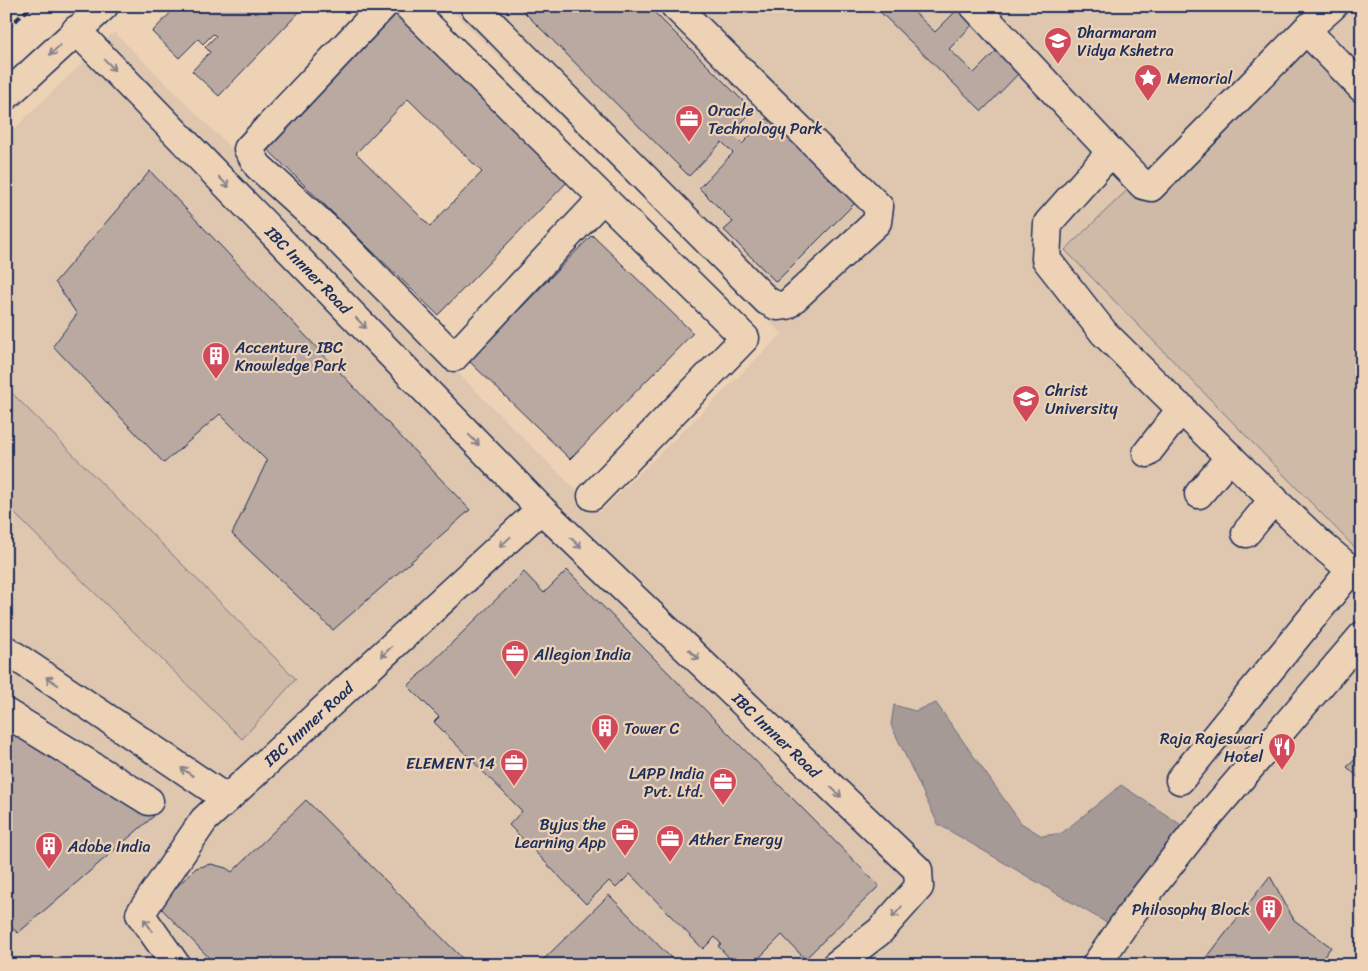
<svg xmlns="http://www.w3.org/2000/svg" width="1368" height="971" font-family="Sriracha,sans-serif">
<rect width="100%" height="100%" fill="#eed2b5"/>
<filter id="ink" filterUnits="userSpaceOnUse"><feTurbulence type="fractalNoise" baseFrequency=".02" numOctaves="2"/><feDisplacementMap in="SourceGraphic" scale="10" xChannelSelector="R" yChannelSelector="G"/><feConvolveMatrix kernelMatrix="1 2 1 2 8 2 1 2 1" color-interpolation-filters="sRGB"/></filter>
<g filter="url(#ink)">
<polygon fill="#dec6af" points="447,6 1362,6 1362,965 6,965 6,137 114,32 599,513 782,334"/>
<g fill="#cfbaa8" stroke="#757483">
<polygon points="1292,31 1362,103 1362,555 1065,250"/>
<polygon points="6,387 296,679 242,739 6,505"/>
</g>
<polygon fill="#a69a97" stroke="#6e6f80" points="936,703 1021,823 1042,836 1062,833 1121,785 1186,828 1107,923 938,824 891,725 894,705 915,711"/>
<g fill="#baa9a0" stroke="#1b2f5e" fill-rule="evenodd">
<polygon points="177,6 305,6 219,96 192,71 210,52 205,47 216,36 213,34 203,44 198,39 179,58 152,32"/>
<path d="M400 6 574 175 438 315 264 146ZM408 99 482 172 430 226 356 153Z"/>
<polygon points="518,6 648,6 753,111 731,133 742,144 774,112 860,198 776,282 724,230 733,222 699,188 733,153 722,142 689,176"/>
<polygon points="880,6 916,6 912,10 935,32 960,7 975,22 949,49 974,73 1001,46 1023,69 982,111 877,9"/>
<polygon points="150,171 470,510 333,630 232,534 267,461 220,414 164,463 53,346 77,314 55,282"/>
<polygon points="592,235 693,333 570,459 469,361"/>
<polygon points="567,570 879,886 805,959 782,935 752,965 736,965 718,946 721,944 715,937 703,949 630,874 616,888 609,881 586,904 509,825 522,811 434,722 439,717 408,686 524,572 544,593"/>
<polygon points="6,721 154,816 18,933 6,923"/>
<polygon points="1362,753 1362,781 1347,767"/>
<polygon points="306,800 469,965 216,965 158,905 196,868 211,864 226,868 232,872"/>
<polygon points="1270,876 1294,920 1331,947 1318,965 1201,965"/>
<polygon points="609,895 678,965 538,965"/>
</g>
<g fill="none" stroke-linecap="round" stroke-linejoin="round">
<defs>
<g id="minor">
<polyline points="383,6 248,149 258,166 335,236 454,357 603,198 408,6"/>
<polyline points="474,6 767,301 777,306 787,305 877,222 879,207 675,6"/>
<polyline points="974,6 1111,152 1048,223 1046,259 1104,333 1256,483 1318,542 1362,579"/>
<polyline points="1333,6 1306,30 1362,88"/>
<path id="s1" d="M76 30 541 509 918 870 919 887 880 931 836 965"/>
<polyline points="1111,152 1143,185 1151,187 1306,30"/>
<polyline points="1147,453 1182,408"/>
<polyline points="1199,494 1230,457"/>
<polyline points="592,496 745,338 603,198"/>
<polyline points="1246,533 1274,499"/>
<polyline points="6,650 227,799"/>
<polyline points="6,713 149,801"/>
<polyline points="1180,780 1351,570"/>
<path id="s2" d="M176 965 140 914 204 820 541 509"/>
<polyline points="1096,965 1134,910 1194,833 1362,636"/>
</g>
<polyline id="major" points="6,96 104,6"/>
</defs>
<use href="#minor" stroke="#1b2f5e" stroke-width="31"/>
<use href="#major" stroke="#1b2f5e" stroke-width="31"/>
<use href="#minor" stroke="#eed2b5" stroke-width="28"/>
<use href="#major" stroke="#eed2b5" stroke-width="28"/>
<polyline stroke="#1b2f5e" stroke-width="4" stroke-dasharray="8 4" stroke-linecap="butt" points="6,29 32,6"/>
</g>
<defs><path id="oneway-shaft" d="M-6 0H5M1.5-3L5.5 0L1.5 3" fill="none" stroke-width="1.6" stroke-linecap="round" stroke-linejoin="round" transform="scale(1.25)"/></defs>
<g stroke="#84808a">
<use href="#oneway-shaft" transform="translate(55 50) rotate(137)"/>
<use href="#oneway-shaft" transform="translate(110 65) rotate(46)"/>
<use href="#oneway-shaft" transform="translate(224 182) rotate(46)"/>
<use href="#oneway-shaft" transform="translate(361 323) rotate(46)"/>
<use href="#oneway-shaft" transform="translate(474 440) rotate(46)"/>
<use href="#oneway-shaft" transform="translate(505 542) rotate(137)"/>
<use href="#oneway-shaft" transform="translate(576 543) rotate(44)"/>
<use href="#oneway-shaft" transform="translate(386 652) rotate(137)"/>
<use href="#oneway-shaft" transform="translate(694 655) rotate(44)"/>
<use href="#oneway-shaft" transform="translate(52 681) rotate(-146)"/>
<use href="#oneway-shaft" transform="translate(187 772) rotate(-146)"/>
<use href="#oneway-shaft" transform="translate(836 792) rotate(44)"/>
<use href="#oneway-shaft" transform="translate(897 912) rotate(131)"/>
<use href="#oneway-shaft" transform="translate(148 925) rotate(-125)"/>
</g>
</g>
<defs>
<symbol id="university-pin" viewBox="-11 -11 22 30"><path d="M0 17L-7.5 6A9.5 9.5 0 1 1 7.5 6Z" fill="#d1495b" stroke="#eed2b5"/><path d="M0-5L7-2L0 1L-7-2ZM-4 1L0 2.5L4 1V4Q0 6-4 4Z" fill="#fff"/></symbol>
<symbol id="sight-pin" viewBox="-11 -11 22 30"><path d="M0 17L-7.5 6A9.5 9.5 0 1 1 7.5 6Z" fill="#d1495b" stroke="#eed2b5"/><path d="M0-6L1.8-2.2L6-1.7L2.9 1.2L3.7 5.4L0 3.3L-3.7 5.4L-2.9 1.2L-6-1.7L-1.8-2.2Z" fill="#fff"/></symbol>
<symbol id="office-pin" viewBox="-11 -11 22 30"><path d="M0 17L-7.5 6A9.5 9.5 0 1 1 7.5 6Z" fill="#d1495b" stroke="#eed2b5"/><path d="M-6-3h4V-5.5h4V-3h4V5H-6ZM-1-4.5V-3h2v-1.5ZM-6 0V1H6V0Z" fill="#fff"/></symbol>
<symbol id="building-pin" viewBox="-11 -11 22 30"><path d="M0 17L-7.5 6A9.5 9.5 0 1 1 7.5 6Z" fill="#d1495b" stroke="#eed2b5"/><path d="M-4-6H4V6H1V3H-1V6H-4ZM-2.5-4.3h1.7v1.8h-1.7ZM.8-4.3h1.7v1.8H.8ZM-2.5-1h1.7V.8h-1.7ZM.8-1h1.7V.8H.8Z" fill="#fff"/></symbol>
<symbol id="restaurant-pin" viewBox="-11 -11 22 30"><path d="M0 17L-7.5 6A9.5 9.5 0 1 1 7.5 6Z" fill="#d1495b" stroke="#eed2b5"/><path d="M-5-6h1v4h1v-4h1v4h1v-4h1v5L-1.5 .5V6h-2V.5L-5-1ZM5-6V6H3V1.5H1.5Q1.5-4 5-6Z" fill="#fff"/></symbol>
</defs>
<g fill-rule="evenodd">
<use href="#university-pin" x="1042" y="25" width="32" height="43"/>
<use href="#sight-pin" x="1132" y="62" width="32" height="43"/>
<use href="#office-pin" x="673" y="103" width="32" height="43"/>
<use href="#building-pin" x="200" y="340" width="32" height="43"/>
<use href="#university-pin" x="1010" y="383" width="32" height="43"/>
<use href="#office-pin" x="499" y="638" width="32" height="43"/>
<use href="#building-pin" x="589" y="712" width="32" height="43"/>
<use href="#restaurant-pin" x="1266" y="731" width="32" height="43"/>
<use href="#office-pin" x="498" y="747" width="32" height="43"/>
<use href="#office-pin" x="707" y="766" width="32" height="43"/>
<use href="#office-pin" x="609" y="817" width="32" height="43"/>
<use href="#office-pin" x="654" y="823" width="32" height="43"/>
<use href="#building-pin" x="33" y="830" width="32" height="43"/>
<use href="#building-pin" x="1253" y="893" width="32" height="43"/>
</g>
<g text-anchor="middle" stroke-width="4.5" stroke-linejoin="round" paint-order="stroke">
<g font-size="16" fill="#1b2f5e" stroke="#eed2b5" text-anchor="start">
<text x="1077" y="38">Dharmaram<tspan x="1077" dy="18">Vidya Kshetra</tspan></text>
<text x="1167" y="84">Memorial</text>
<text x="708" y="116">Oracle<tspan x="708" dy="18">Technology Park</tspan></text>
<text x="235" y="353">Accenture, IBC<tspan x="235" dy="18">Knowledge Park</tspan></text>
<text x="1045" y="396">Christ<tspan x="1045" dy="18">University</tspan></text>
<text x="534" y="660">Allegion India</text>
<text x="624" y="734">Tower C</text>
<text x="1263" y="744" text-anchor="end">Raja Rajeswari<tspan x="1263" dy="18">Hotel</tspan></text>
<text x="495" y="769" text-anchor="end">ELEMENT 14</text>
<text x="704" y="779" text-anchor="end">LAPP India<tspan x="704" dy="18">Pvt. Ltd.</tspan></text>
<text x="606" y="830" text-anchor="end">Byjus the<tspan x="606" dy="18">Learning App</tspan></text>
<text x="689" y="845">Ather Energy</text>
<text x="68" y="852">Adobe India</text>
<text x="1250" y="915" text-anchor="end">Philosophy Block</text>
</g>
<g font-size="16" fill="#1b2f5e" stroke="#eed2b5">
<text dy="6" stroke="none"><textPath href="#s1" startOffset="334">IBC Innner Road</textPath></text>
<text dy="6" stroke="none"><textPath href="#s2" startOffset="318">IBC Innner Road</textPath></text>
<text dy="6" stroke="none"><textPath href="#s1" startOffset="994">IBC Innner Road</textPath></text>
</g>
</g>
<rect width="1368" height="971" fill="none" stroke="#eed2b5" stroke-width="25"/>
<rect x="12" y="12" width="1343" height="946" fill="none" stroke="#1b2f5e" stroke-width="2" filter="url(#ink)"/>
</svg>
